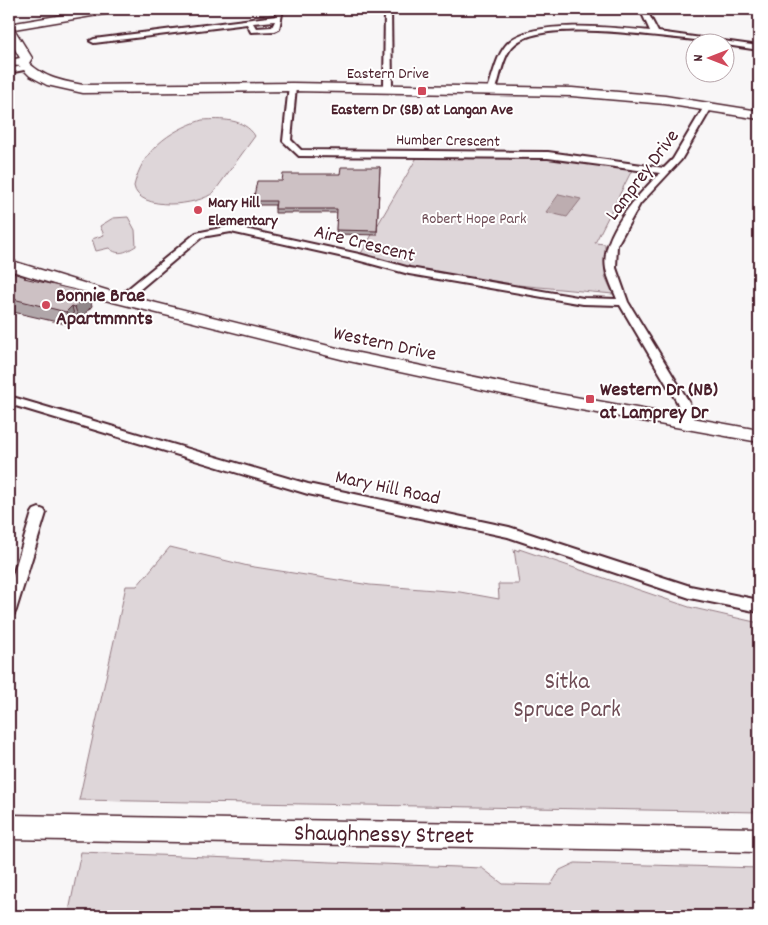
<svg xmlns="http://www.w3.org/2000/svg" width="768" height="925" font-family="Dekko,sans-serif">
<rect width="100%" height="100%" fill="#f8f6f7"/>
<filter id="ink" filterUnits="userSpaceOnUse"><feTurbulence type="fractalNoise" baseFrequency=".02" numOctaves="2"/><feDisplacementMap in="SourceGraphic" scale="10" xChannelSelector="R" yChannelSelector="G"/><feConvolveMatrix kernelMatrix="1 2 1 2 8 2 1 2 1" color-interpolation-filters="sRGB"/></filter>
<g filter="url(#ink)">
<g fill="#ded6d9" stroke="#947a82">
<path d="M202 120C221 119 244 118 255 136L214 192C199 206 138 212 134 186 142 151 168 131 202 120Z"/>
<polygon points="419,154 548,155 632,170 595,243 605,244 605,276 613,294 518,285 516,290 359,257"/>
<path d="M128 217 135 230 136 246C127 251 119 257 109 248L96 251 92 239 104 235 100 226 113 218Z"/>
<polygon points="170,547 248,566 370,585 460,592 499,599 498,584 519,584 514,549 519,551 519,549 689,607 759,623 759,812 79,800 126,586 137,586"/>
<polygon points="81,852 482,868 503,884 551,885 560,870 575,863 759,868 759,916 68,916"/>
</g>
<polygon fill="#bdadb0" stroke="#8f747b" points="559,194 581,199 567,217 546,212"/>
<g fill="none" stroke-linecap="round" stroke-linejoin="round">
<defs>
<g id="street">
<path d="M277 9H283L279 29 275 31 251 32 247 24 94 43 90 41 94 39 276 16ZM275 21 272 27 256 28 253 23Z"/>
<polygon points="385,9 391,9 392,88 388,90 384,88"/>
<path d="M640 9H646L658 32 759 46V50L726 45V42C680 42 548 15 515 44 503 54 501 75 496 89L492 91 488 89C494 73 497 52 510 41 536 19 617 28 650 31Z"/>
<polygon points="26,65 30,67 29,69 9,73 9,69"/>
<path d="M289 85 296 87 291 140 301 150 548 152 664 168 673 159 705 105H711L712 107 681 160 640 204 617 245 616 268 628 302 689 402 696 424 694 427H686L677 402 620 305 583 304 409 274 357 260 231 232 202 237 126 301H118V297L196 233 231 226 359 254 410 268 583 298 617 299C613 289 608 279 606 269 600 235 638 195 660 173L548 158 299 156 283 141Z"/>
<polygon points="9,396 308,484 509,527 690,586 759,600 759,612 690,598 508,537 308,494 9,404"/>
<polygon points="39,508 44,510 46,513 16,610 14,614 9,616 9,588 32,513 34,510"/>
</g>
<g id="secondary">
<path d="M99 9H121L116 12 14 29 32 58 29 63C45 78 62 81 83 85L292 83 572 88 665 96 759 111V119L665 104 572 96 292 91 83 93 47 85 30 76 20 66 9 65V56L15 59 20 58 9 39V24Z"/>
<polygon points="9,260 116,293 349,351 553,393 759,430 759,442 553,405 349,361 105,300 9,270"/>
<polygon points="9,815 759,828 759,852 9,839"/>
</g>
</defs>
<use href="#street" stroke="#4a1f2b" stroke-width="4"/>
<use href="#secondary" stroke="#4a1f2b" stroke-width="3"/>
<use href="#street" fill="#fff" fill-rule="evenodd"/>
<use href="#secondary" fill="#fff" fill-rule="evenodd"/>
</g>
<g fill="#b0a6a9" stroke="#4a1f2b">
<polygon points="380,167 377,235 336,234 337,213 275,213 275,205 254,205 253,201 340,174"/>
<polygon points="9,272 27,279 92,306 79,320 75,319 70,325 9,311"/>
</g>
<g fill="#908789" stroke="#4a1f2b">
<polygon points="89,293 92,306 79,320 75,307"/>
<polygon points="72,306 75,319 70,325 66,312"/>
</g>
<g fill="#cdc1c4" stroke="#4a1f2b">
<polygon points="341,167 380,167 377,231 336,230 337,209 275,209 276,201 253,201 257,181 282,181 283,174 340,174"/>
<polygon points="9,272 26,277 24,278 89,293 75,307 72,306 66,312 9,298"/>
</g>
</g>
<g fill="#d1495b" stroke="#fff" stroke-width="2">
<rect x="417" y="86" width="10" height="10" rx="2.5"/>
<circle cx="198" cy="210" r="5"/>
<circle cx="46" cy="305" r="5"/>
<rect x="585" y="394" width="10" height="10" rx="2.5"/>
</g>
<g text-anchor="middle" stroke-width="4" stroke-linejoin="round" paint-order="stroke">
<g font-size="16" fill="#4a1f2b" stroke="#fff">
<text x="388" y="78">Eastern Drive</text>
<text transform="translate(448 139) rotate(1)" y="6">Humber Crescent</text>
</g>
<g font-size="16" font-weight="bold" fill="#4a1f2b" stroke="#fff">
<text x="422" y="114">Eastern Dr (SB) at Langan Ave</text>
<text x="208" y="207" text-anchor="start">Mary Hill<tspan x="208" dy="18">Elementary</tspan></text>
</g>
<g font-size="16" fill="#6f4d56" stroke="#fff">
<text x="474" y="223">Robert Hope Park</text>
</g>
<g font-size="20" fill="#4a1f2b" stroke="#fff">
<text transform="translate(641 174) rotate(-53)" y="7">Lamprey Drive</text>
<text transform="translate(365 242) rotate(14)" y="7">Aire Crescent</text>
<text transform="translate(385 342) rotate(12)" y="7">Western Drive</text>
<text transform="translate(388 486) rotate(12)" y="7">Mary Hill Road</text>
</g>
<g font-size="20" font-weight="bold" fill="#4a1f2b" stroke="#fff" text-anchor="start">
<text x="56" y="301">Bonnie Brae<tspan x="56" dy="23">Apartmmnts</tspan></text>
<text x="600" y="395">Western Dr (NB)<tspan x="600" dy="23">at Lamprey Dr</tspan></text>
</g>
<g font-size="24" fill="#6f4d56" stroke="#fff">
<text x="567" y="688">Sitka<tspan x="567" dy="28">Spruce Park</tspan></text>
</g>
<g font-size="24" fill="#4a1f2b" stroke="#fff">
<text transform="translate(384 833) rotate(1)" y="8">Shaughnessy Street</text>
</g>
</g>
<rect width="768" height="925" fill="none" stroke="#fff" stroke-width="30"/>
<rect x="15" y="15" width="738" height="895" fill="none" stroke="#4a1f2b" stroke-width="2" filter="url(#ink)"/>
<g transform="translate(710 58) rotate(270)"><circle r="24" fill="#ffffff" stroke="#b7a5aa"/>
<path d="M0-4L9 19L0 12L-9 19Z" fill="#d1495b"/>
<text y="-8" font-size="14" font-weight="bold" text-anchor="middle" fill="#4a1f2b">N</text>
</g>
</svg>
